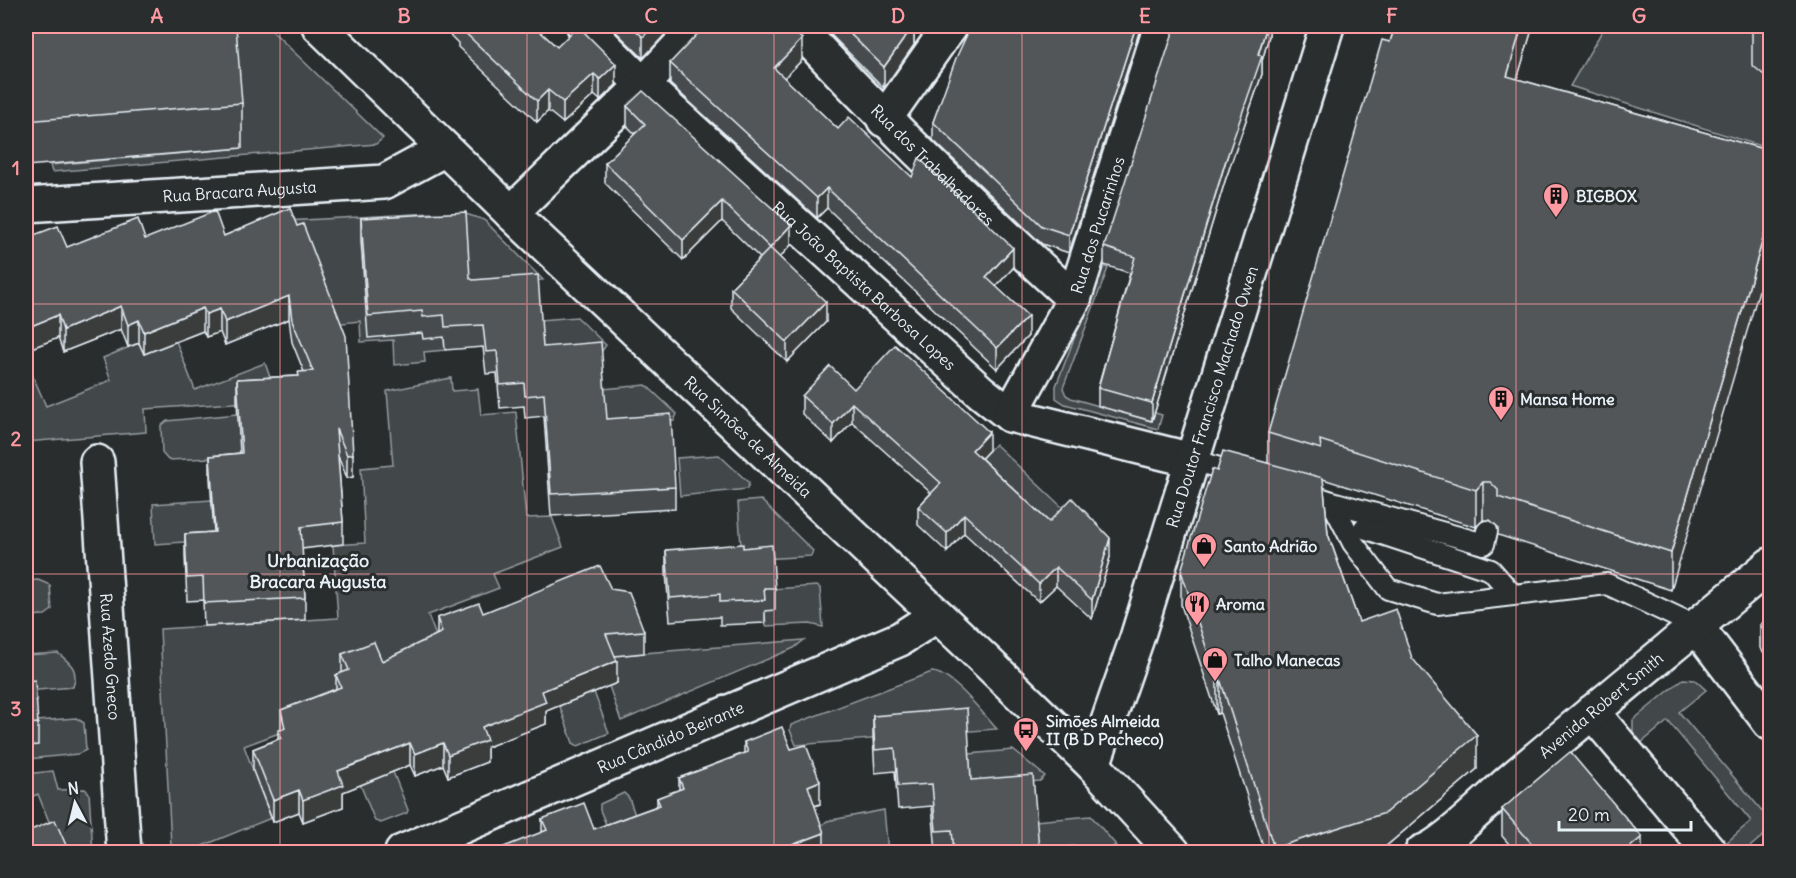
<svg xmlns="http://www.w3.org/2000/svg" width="1796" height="878" font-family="Delius,sans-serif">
<rect width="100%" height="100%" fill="#2a2d2e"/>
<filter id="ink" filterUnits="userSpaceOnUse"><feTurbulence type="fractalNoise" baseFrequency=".0167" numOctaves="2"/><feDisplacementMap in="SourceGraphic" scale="12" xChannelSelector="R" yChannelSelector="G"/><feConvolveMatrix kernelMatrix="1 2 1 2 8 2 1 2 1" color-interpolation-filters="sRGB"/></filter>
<g filter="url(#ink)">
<g fill="#424648" stroke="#959ca0" stroke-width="1.5">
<polygon points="221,26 267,26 383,138 376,144 52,172 50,165 242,148"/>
<polygon points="1605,26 1754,26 1770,80 1770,149 1570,86"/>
<polygon points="433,213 466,214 484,220 543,280 459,287 444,337 445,350 424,352 425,362 394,365 393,340 361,342 360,321 333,324 286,221"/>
<polygon points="1102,266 1108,268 1063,388 1066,395 1071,398 1151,421 1155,413 1162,415 1158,429 1065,404 1056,398 1056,386"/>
<polygon points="577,317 606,345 602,351 531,356 540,320"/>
<polygon points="176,341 195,390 265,363 278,400 145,409 146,432 26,442 26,377 32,374 46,406 111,380 103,358 139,343 144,354"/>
<polygon points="451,378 452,391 478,389 481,415 516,412 526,518 552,517 563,547 493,574 499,588 428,615 447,665 349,692 314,720 244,746 271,818 195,849 196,852 150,852 150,849 171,846 160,629 338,618 333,545 365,543 361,468 393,465 387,391"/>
<polygon points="646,385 677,414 674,421 584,428 603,389"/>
<polygon points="237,414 254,456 168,460 162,453 161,426 167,421"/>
<polygon points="995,444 1065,510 1042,534 968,473"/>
<polygon points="719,455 749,483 747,489 680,496 677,458"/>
<polygon points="212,500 228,539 155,544 153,504"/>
<polygon points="761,500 813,551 811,556 732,561 741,546 738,502"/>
<polygon points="38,580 50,585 52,610 45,615 26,616 26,581"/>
<polygon points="817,586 820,588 823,627 810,624 766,626 765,611 773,589"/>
<polygon points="804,640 794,648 621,721 609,686 617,683 607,656"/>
<path d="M58 653C71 664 79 669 73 687L26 691V655Z"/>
<path d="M932 672C952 673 983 714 997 729L796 745 790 730 791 725Z"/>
<polygon points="1683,679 1695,680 1706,690 1679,712 1763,812 1770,806 1770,830 1746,850 1735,852 1725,844 1751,821 1668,721 1641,743 1633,733 1633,720"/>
<polygon points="564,690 569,702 594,692 609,733 578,746 573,743 555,693"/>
<polygon points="76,718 84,723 86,750 78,754 28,759 27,746 37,721"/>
<polygon points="1013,750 1045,776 1040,781 961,787 961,776 971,776 969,754"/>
<polygon points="53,771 58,790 85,789 89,793 93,852 66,852 60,849 38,794 26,799 26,774"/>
<polygon points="393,772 408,810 407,813 381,823 375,821 356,774"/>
<polygon points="624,793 629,798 642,835 617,851 600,810 600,804"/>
<polygon points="884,810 888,852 822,852 817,830 827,821"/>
<polygon points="1091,816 1116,845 1111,848 1028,852 1035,821"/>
</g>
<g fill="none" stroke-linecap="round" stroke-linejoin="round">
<defs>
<g id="service">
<polyline points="1192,460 1244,475"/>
<polyline points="1301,492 1332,502 1353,543 1388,589 1437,604 1607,584 1696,626"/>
<polyline points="1332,502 1484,544 1487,531"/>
<polyline points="1364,528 1491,570 1512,594"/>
</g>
<g id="minor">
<path id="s1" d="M584 26 643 85 981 392 1010 415 1192 460"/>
<path id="s2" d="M796 26C885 121 977 211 1074 299"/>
<polyline points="884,120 950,26"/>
<path id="s3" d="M26 205 384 182 445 149"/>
<polyline points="511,213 643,85 698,26"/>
<path id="s4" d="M1010 415 1074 299 1161 26"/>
<path id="s5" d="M97 462 124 852"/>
<polyline points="1696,626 1770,723"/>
<polyline points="1592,712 1710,852"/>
<path id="s6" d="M1093 765 1137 638 1327 26"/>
<path id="s7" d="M402 852 900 639 937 615"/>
</g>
<g id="tertiary">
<path id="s8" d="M319 26 511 213 988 663 1093 765 1173 852"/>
<path id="s9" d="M1422 852C1444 846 1490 798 1510 781 1596 708 1684 637 1770 565"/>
</g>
</defs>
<use href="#service" stroke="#e8f1f8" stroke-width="24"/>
<use href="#minor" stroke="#e8f1f8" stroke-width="38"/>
<use href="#tertiary" stroke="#e8f1f8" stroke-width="38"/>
<use href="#service" stroke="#2a2d2e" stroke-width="20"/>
<use href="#minor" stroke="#2a2d2e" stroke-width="33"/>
<use href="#tertiary" stroke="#2a2d2e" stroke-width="33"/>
</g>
<g fill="#474b4d" stroke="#e8f1f8" stroke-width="1.5">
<polygon points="26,26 242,103 242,148 26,166"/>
<polygon points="441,26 534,26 557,47 616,85 600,100 594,95 563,123 548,111 537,122 458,47 458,43"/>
<polygon points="610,26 673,26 643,58"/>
<polygon points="822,26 914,26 914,45 884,88"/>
<polygon points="970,26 1141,26 1069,253 1042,244 933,140 933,122"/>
<polygon points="1395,26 1533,26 1517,79 1770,151 1671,590 1498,535 1498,527 1490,520 1483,520 1476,527 1323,479 1328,534 1359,622 1412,658 1477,769 1385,847 1367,852 1265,852 1220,713 1217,714 1181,605 1181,571 1217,471 1268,463 1268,433"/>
<polygon points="1752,26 1770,26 1770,80 1752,65"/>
<polygon points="1269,29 1269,36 1262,61 1262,74 1225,181 1152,421 1098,406 1098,388 1130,273 1104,265 1104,247"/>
<polygon points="802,60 784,78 838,129 912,177 1013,268 996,286 1028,336 997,369 827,208 817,218 670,84 670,63"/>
<polygon points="627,106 791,245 780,257 826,322 787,362 731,308 731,288 760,258 722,221 683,260 605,183 605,163 635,134 627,126"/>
<polygon points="290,208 353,477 347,478 338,456 343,522 343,544 302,549 305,598 305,620 204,626 203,600 187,601 185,556 185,534 214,532 210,479 210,456 240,453 237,402 237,379 298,376 304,372 292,342 289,319 225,345 220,332 206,337 203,331 144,354 139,343 128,347 121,329 63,352 58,338 26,350 26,238 67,247 145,239 224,236"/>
<polygon points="361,218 470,278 543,347 607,419 675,487 675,509 551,516 544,416 525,418 524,406 500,408 497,373 486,374 483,347 445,350 444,337 423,339 422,333 368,338 361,241"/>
<polygon points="854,389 989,450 981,458 1049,522 1110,557 1092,619 1056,586 1039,602 964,533 947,552 918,525 918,507 931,493 852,422 833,443 802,414 802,396"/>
<polygon points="743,548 775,588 775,610 765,611 765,623 720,625 720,617 670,621 666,573 666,550"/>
<polygon points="611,589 644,631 644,653 615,656 617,683 546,711 546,724 487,747 487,762 448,777 443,765 415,776 410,765 343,792 343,807 303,822 299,812 273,822 253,771 253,749 278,739 278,731 281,729 281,710 336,689 336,675 342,673 342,654 382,661 437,635 437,618 483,613"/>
<polygon points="1770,617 1770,660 1760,648 1760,625"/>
<polygon points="26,681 38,723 38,745 29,746 30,773 26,774"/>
<polygon points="873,716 971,780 1039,849 1101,852 936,852 932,806 898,809 895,771 875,773 873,738"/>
<polygon points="744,742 791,749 820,804 815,806 824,852 542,832 542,819 594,829 657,806 657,798 679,790 679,778 744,753"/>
<polygon points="1502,809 1642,852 1516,852 1502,836"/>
</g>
<g fill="#3a3d3e" stroke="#e8f1f8" stroke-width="1.5">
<polygon points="653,26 673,26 643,58 643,37"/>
<polygon points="913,26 914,26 914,45 884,88 884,67"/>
<polygon points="1136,26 1141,26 1069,253 1069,235"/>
<polygon points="1267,26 1271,26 1269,29 1269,36 1262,61 1262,74 1225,181 1152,421 1152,403"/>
<polygon points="1522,26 1533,26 1507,113 1507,76"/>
<polygon points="802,39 802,60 774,88 774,68"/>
<polygon points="616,64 616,85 600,100 600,79"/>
<polygon points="594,74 594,95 563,123 563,102"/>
<polygon points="548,90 548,111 537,122 537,101"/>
<polygon points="827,188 827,208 817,218 817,198"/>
<polygon points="722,201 722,221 683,260 683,240"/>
<polygon points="1770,215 1770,253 1671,590 1671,553"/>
<polygon points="791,225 791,245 770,268 770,248"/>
<polygon points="1013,248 1013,268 986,297 986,277"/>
<polygon points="289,296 289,319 225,345 225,322"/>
<polygon points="826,302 826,322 787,362 787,342"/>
<polygon points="121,306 121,329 63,352 63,330"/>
<polygon points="203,308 203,331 144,354 144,332"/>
<polygon points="220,309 220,332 206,337 206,314"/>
<polygon points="58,315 58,338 26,350 26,328"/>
<polygon points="1028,316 1028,336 997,369 997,348"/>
<polygon points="139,320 139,343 128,347 128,325"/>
<polygon points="852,403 852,422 833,443 833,424"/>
<polygon points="989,432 989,450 972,468 972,450"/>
<polygon points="353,454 353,477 347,478 347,455"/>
<polygon points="1483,482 1483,520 1476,527 1476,490"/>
<polygon points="964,514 964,533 947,552 947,533"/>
<polygon points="1110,538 1110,557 1092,619 1092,600"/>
<polygon points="1056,567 1056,586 1039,602 1039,584"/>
<polygon points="617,661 617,683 546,711 546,724 487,747 487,762 448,777 448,755 482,727 542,691"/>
<polygon points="1220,679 1220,713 1217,714 1217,680"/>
<polygon points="1477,735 1477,769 1385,847 1367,852 1274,852 1274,848"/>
<polygon points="410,743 410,765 343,792 343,807 303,822 303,800 338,771"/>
<polygon points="443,743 443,765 415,776 415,754"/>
<polygon points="820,781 820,804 808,808 808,786"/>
<polygon points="299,790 299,812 273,822 273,800"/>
<polygon points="824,833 824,852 773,852"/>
<polygon points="1642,837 1642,852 1624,852"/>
</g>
<g fill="#535759" stroke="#e8f1f8" stroke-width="1.5">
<polygon points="26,26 236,26 242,103 26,121"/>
<polygon points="458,26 534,26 557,47 578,26 616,64 600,79 594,74 563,102 548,90 537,101"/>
<polygon points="631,26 653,26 643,37"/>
<polygon points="705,26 789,26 802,39 774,68 838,129 849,117 912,177 919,158 1013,248 986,277 1028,316 997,348 827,188 817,198 670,63"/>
<polygon points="842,26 913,26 884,67"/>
<polygon points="971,26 1136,26 1069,235 1042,226 933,122 956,58"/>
<polygon points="1175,26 1267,26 1258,54 1262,56 1225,163 1152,403 1098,388 1135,257 1104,247"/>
<polygon points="1395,26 1522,26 1507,76 1770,151 1770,215 1671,553 1498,497 1498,490 1490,482 1483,482 1476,490 1320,440 1321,449 1268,433 1382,40 1390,42"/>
<polygon points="1761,26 1770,26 1770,34"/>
<polygon points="643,91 791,225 770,248 826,302 787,342 731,288 770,248 722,201 683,240 605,163 645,124 627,106"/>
<polygon points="290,208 297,226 303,224 346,336 353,454 347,455 336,429 343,522 301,527 305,598 204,603 203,577 187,578 185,534 215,532 210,456 242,453 237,379 299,376 298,372 313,371 292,320 289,296 225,322 220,309 206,314 203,308 144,332 139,320 128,325 121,306 63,330 58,315 26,328 26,238 58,226 67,247 138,219 145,239 215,211 224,236"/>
<polygon points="466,212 470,278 473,280 538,275 543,347 601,342 607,419 671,414 675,487 551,494 544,394 525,396 524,383 500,385 497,351 486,352 483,325 445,327 444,315 423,317 422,311 368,316 361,218"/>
<polygon points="895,345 989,432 972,450 1049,522 1072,498 1110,538 1092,600 1056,567 1039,584 964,514 947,533 918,507 941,483 852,403 833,424 802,396 830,366 854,389"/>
<polygon points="1223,451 1323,478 1328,534 1359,622 1396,609 1412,658 1477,735 1385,813 1274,848 1220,679 1217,680 1181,571 1212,469 1217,471"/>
<polygon points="743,544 743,548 772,545 775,588 764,588 765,600 720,602 720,594 670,598 666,550"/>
<polygon points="600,566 611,589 629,592 644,631 606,634 617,661 542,691 546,702 482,727 487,740 448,755 443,743 415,754 410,743 338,771 343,785 303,800 299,790 273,800 253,749 281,738 278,731 285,728 281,710 341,687 336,675 349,670 342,654 374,642 382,661 442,632 437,618 479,603 483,613"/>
<polygon points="1770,617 1770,637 1760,625"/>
<polygon points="35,680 38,723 27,724 30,751 26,752 26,681"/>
<polygon points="967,708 971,780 1033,775 1039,849 1078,846 1079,851 1100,849 1101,852 954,852 952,830 936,831 932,784 898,786 895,748 875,750 873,716"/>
<polygon points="782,727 791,749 806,745 820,781 808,786 824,833 773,852 491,852 547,830 542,819 584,803 594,829 660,805 657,798 683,788 679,778 748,752 744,742"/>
<polygon points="1570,752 1642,837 1624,852 1539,852 1502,809"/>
<polygon points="55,820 69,852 26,852 26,832"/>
</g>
</g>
<path fill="none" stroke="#ff9aa2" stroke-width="1.5" stroke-opacity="0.55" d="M280 26V852M527 26V852M774 26V852M1022 26V852M1269 26V852M1516 26V852M26 304H1770M26 574H1770"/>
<defs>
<symbol id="building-pin" viewBox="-11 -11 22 30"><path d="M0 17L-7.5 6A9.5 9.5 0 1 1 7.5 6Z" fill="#ff9aa2" stroke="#2a2d2e"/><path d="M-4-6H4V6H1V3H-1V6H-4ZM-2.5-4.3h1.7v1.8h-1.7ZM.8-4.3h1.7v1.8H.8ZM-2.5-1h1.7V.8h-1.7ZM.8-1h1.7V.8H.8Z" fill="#111"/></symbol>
<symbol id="shop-pin" viewBox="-11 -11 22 30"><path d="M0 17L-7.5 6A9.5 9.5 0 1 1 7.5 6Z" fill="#ff9aa2" stroke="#2a2d2e"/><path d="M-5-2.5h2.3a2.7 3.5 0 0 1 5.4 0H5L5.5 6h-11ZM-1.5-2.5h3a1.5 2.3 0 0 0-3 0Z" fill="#111"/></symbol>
<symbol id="restaurant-pin" viewBox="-11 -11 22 30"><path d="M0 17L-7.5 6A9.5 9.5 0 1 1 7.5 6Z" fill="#ff9aa2" stroke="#2a2d2e"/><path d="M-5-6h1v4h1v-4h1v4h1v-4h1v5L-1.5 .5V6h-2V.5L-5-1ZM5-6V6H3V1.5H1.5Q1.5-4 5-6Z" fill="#111"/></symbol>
<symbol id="bus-pin" viewBox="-11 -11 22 30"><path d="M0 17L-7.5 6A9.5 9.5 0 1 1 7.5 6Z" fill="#ff9aa2" stroke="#2a2d2e"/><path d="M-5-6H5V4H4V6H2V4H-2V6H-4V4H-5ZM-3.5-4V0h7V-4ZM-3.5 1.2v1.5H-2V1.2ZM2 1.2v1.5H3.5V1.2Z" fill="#111"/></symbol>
</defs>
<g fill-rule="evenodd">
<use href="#building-pin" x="1541" y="181" width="30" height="40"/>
<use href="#building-pin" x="1486" y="384" width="30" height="40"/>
<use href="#shop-pin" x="1189" y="531" width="30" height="40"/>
<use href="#restaurant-pin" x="1182" y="589" width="30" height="40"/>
<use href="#shop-pin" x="1200" y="645" width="30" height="40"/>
<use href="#bus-pin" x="1011" y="715" width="30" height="40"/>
</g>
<g text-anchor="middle" stroke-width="6" stroke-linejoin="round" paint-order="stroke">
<g font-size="16" fill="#e8f1f8" stroke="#2a2d2e">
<text dy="6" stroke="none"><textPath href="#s2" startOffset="195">Rua dos Trabalhadores</textPath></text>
<text dy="6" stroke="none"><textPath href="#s3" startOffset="214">Rua Bracara Augusta</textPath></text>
<text dy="6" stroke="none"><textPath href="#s4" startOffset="210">Rua dos Pucarinhos</textPath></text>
<text dy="6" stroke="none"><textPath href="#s1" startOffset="382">Rua João Baptista Barbosa Lopes</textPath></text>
<text dy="6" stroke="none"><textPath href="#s6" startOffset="387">Rua Doutor Francisco Machado Owen</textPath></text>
<text dy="6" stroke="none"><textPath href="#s8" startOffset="594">Rua Simões de Almeida</textPath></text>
<text dy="6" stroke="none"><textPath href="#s5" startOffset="195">Rua Azedo Gneco</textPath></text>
<text dy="6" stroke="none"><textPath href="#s9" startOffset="232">Avenida Robert Smith</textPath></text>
<text dy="6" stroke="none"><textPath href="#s7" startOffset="292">Rua Cândido Beirante</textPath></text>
</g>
<g font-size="16" font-weight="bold" fill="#e8f1f8" stroke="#2a2d2e" text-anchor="start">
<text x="1576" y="202">BIGBOX</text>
<text x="1520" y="405">Mansa Home</text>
<text x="1224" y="552">Santo Adrião</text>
<text x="1216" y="610">Aroma</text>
<text x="1234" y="666">Talho Manecas</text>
<text x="1046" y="727">Simões Almeida<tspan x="1046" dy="18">II (B D Pacheco)</tspan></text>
</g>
<g font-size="18" font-weight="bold" fill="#e8f1f8" stroke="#2a2d2e">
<text x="318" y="567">Urbanização<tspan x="318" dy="21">Bracara Augusta</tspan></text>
</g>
</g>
<rect width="1796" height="878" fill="none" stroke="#2a2d2e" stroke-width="66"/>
<g transform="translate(75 803) rotate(353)" stroke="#2a2d2e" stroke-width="4.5" paint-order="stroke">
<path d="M0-4.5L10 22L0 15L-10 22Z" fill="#e8f1f8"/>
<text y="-9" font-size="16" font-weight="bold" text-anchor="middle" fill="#e8f1f8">N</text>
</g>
<path d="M1559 821v9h132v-9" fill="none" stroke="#e8f1f8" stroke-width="3"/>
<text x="1568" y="821" font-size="18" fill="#e8f1f8" stroke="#2a2d2e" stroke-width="4.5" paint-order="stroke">20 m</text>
<rect x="33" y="33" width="1730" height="812" fill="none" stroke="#ff9aa2" stroke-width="2"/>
<g font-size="20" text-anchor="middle" font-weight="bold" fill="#ff9aa2">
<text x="157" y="23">A</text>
<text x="404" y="23">B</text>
<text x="651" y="23">C</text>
<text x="898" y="23">D</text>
<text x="1145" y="23">E</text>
<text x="1392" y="23">F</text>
<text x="1639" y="23">G</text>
<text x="16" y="175">1</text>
<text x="16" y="446">2</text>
<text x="16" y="716">3</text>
</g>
</svg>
